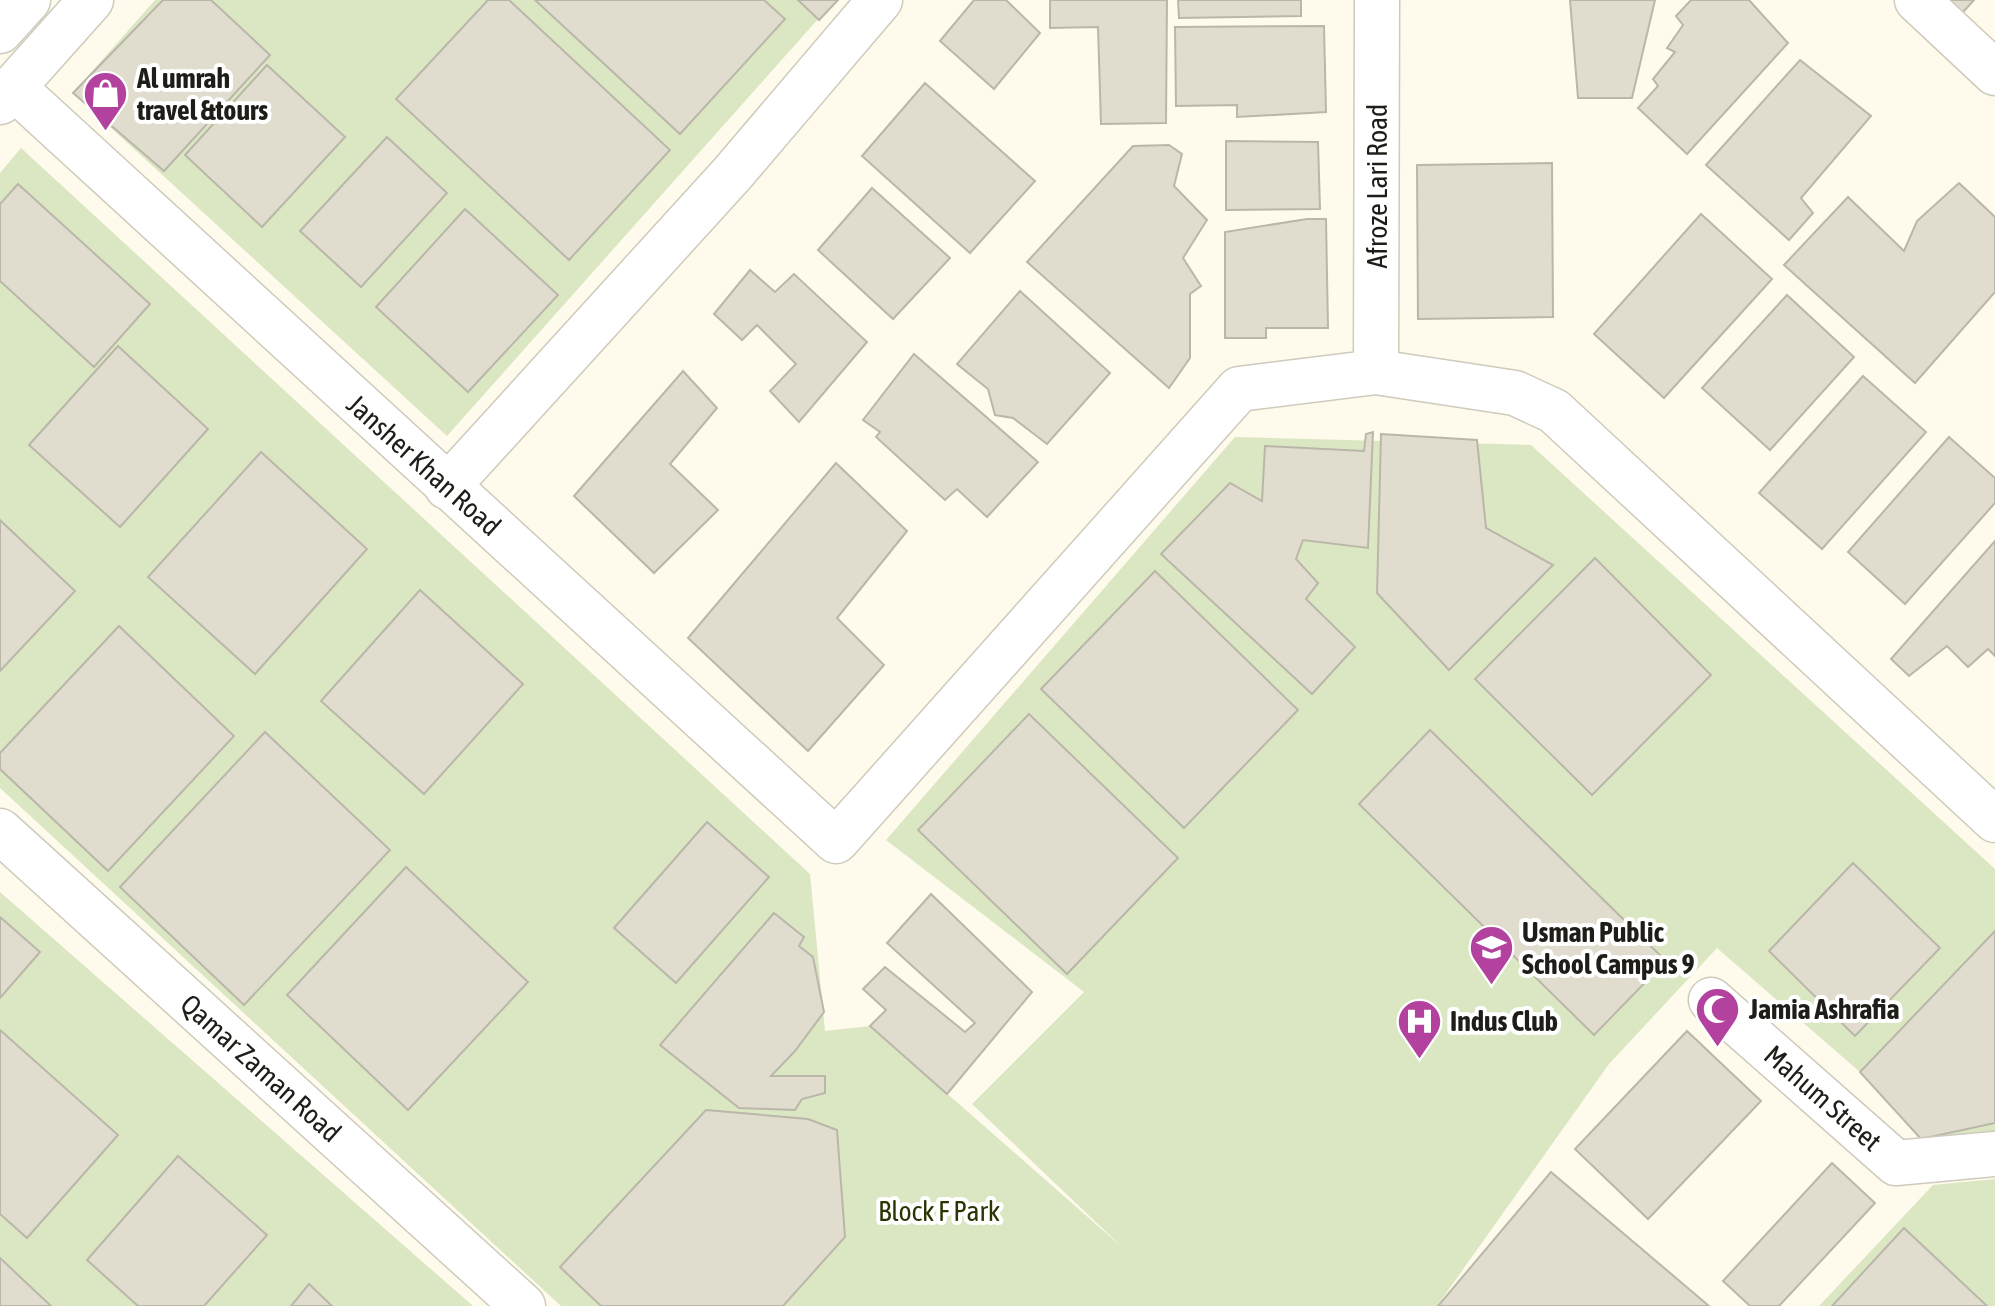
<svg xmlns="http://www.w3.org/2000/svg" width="1995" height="1306" font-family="'Asap Condensed',sans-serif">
<rect width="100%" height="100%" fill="#fefaec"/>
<g fill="#dbe7c3">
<polygon points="155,0 835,0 447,436 73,93"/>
<polygon points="21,148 810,874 825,1031 870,1026 1123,1248 972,1104 1084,992 886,840 1235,437 1531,445 1995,869 1995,1131 1921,1139 1860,1072 1717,948 1609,1064 1437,1306 561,1306 0,788 0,173"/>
<polygon points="0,892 473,1306 0,1306"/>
<polygon points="1995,1179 1995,1306 1819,1306 1933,1185"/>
</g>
<g fill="#e0dcce" stroke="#bab7a9" stroke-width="2">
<polygon points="163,0 211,0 270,55 164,171 73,93"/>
<polygon points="488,0 509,0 670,150 569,260 396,99"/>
<polygon points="535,0 764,0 785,19 680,134"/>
<polygon points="798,0 838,0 819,20"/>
<polygon points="974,0 1006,0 1040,33 994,89 940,41"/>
<polygon points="1050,0 1167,0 1166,123 1101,124 1098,27 1050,28"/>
<polygon points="1178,0 1301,0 1301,16 1179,18"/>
<polygon points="1570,0 1655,0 1632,98 1578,98"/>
<polygon points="1691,0 1749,0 1788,43 1687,154 1638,108 1658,86 1653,79 1675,52 1667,48 1683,25 1676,16"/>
<polygon points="1936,0 1974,0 1955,21"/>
<polygon points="1324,26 1326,112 1237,117 1237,105 1176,106 1175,27"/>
<polygon points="1800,60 1871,116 1801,198 1813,213 1789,240 1706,165"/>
<polygon points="267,65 345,137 262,227 185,155"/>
<polygon points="925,83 1035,181 970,253 862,156"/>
<polygon points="387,137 447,193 361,287 300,231"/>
<polygon points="1226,141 1318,142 1320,209 1226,210"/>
<polygon points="1169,145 1182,154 1174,186 1207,220 1183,258 1201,286 1190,294 1190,358 1169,388 1027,262 1133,146"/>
<polygon points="1552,163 1553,317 1418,319 1417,165"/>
<polygon points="1959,183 1995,217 1995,292 1915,383 1784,265 1848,197 1904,251 1917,221"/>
<polygon points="18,184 150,304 94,367 0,281 0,204"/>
<polygon points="872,188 950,258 893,319 818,250"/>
<polygon points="465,209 558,295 468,392 376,307"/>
<polygon points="1701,214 1772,279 1664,398 1594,334"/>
<polygon points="1307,219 1326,219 1328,328 1266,328 1266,338 1225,338 1225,232"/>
<polygon points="750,270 775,292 794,274 867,342 799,422 770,391 796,364 757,325 742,340 714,314"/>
<polygon points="1020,291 1110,373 1047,444 1013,418 995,415 988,389 957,364"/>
<polygon points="1787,295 1854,357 1770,450 1702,388"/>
<polygon points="118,346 208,429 120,527 29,445"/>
<polygon points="914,354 1038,462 987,517 957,489 945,500 876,437 880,432 863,420"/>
<polygon points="683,371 717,408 670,464 718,510 654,573 574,496"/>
<polygon points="1863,376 1926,432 1822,549 1759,493"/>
<polygon points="1373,432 1368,548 1303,540 1296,559 1318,583 1306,599 1355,647 1312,694 1161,554 1230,483 1262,501 1265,446 1364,451 1366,434"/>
<polygon points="1381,434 1477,440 1486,528 1553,565 1449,670 1377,593"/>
<polygon points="1949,437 1995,478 1995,503 1905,604 1848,552"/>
<polygon points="261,452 367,549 255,674 148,577"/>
<polygon points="836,463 907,531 837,618 884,665 808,751 688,638"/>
<polygon points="0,520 75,591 0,671"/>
<polygon points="1995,541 1995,656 1988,649 1968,667 1947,646 1909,676 1891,659"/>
<polygon points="1595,558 1711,675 1592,795 1475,679"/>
<polygon points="1155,571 1298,710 1184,828 1041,689"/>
<polygon points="420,590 523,684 424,794 321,701"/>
<polygon points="119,626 234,736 108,871 0,769 0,753"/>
<polygon points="1029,714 1178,858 1067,974 918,830"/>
<polygon points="1430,730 1666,961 1594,1035 1359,804"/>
<polygon points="265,732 390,850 244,1005 120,887"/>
<polygon points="707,822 769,877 676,983 614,928"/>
<polygon points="1853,863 1940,948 1855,1036 1769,951"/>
<polygon points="406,867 528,982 408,1110 287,995"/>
<polygon points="931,894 1032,992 947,1094 870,1026 886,1010 863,989 885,967 965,1032 975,1023 887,943"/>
<polygon points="774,913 804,937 799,946 813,957 824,1012 795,1051 771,1076 825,1076 825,1093 802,1099 795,1110 739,1108 660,1045"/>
<polygon points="0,917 40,952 0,998"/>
<polygon points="1995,931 1995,1123 1921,1139 1860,1072"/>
<polygon points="0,1030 118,1135 27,1238 0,1214"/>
<polygon points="1687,1031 1761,1101 1648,1219 1575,1149"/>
<polygon points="706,1110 808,1119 837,1130 845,1237 783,1306 601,1306 560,1267"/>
<polygon points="178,1156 267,1235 204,1306 138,1306 87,1260"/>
<polygon points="1832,1163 1875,1203 1779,1306 1750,1306 1723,1281"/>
<polygon points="1551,1172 1709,1306 1438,1306"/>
<polygon points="1904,1228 1987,1306 1832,1306"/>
<polygon points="0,1258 51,1306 0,1306"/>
<polygon points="309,1284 332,1306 291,1306"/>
</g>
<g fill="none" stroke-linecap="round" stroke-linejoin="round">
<defs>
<g id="minor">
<polyline points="1917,0 1995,73"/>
<polyline points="0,31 28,0"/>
<polyline points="13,87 836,841 1239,389 1376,372 1515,393 1554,411 1995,820"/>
<polyline points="0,102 91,0"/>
<polyline points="1376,372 1377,0"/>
<polyline points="447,487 732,174 880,0"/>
<polyline points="0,831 523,1306"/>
<polyline points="1711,1000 1896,1163 1995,1154"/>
</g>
</defs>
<use href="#minor" stroke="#cecbbd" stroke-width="47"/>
<use href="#minor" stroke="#fff" stroke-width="44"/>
</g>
<defs>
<symbol id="shop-pin" viewBox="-11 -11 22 30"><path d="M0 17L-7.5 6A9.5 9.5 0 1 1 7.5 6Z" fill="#b3429e" stroke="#fff"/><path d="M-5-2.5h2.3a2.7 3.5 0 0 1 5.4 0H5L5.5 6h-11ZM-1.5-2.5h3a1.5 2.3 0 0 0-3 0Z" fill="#fff"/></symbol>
<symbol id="school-pin" viewBox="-11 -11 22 30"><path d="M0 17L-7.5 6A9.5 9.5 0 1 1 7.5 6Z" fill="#b3429e" stroke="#fff"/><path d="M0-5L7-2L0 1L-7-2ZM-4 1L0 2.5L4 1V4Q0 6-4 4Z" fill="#fff"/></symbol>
<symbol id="mosque-pin" viewBox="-11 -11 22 30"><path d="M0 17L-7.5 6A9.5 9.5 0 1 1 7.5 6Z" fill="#b3429e" stroke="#fff"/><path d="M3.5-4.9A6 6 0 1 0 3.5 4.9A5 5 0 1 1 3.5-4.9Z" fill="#fff"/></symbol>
<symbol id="hospital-pin" viewBox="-11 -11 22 30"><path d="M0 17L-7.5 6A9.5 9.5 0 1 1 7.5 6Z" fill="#b3429e" stroke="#fff"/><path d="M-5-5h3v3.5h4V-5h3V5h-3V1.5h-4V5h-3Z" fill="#fff"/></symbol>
</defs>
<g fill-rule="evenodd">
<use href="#shop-pin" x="80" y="68" width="51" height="69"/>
<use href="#school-pin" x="1466" y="922" width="51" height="69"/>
<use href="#mosque-pin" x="1692" y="984" width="51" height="69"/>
<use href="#hospital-pin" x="1394" y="996" width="51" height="69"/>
</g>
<g text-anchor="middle" stroke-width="8" stroke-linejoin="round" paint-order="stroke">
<g font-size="28" font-weight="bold" fill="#1f1d18" stroke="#fff" text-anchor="start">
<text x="137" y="88">Al umrah<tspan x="137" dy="32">travel &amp;tours</tspan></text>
<text x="1522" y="942">Usman Public<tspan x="1522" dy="32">School Campus 9</tspan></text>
<text x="1749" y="1019">Jamia Ashrafia</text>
<text x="1450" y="1031">Indus Club</text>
</g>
<g font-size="28" fill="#1f1d18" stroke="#fff">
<text transform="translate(1377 186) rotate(-90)" y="10">Afroze Lari Road</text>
<text transform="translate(424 465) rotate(42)" y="10">Jansher Khan Road</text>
<text transform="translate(261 1068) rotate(42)" y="10">Qamar Zaman Road</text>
<text transform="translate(1823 1098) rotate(41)" y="10">Mahum Street</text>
</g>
<g font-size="28" fill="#293502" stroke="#fff">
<text x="939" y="1221">Block F Park</text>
</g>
</g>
</svg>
